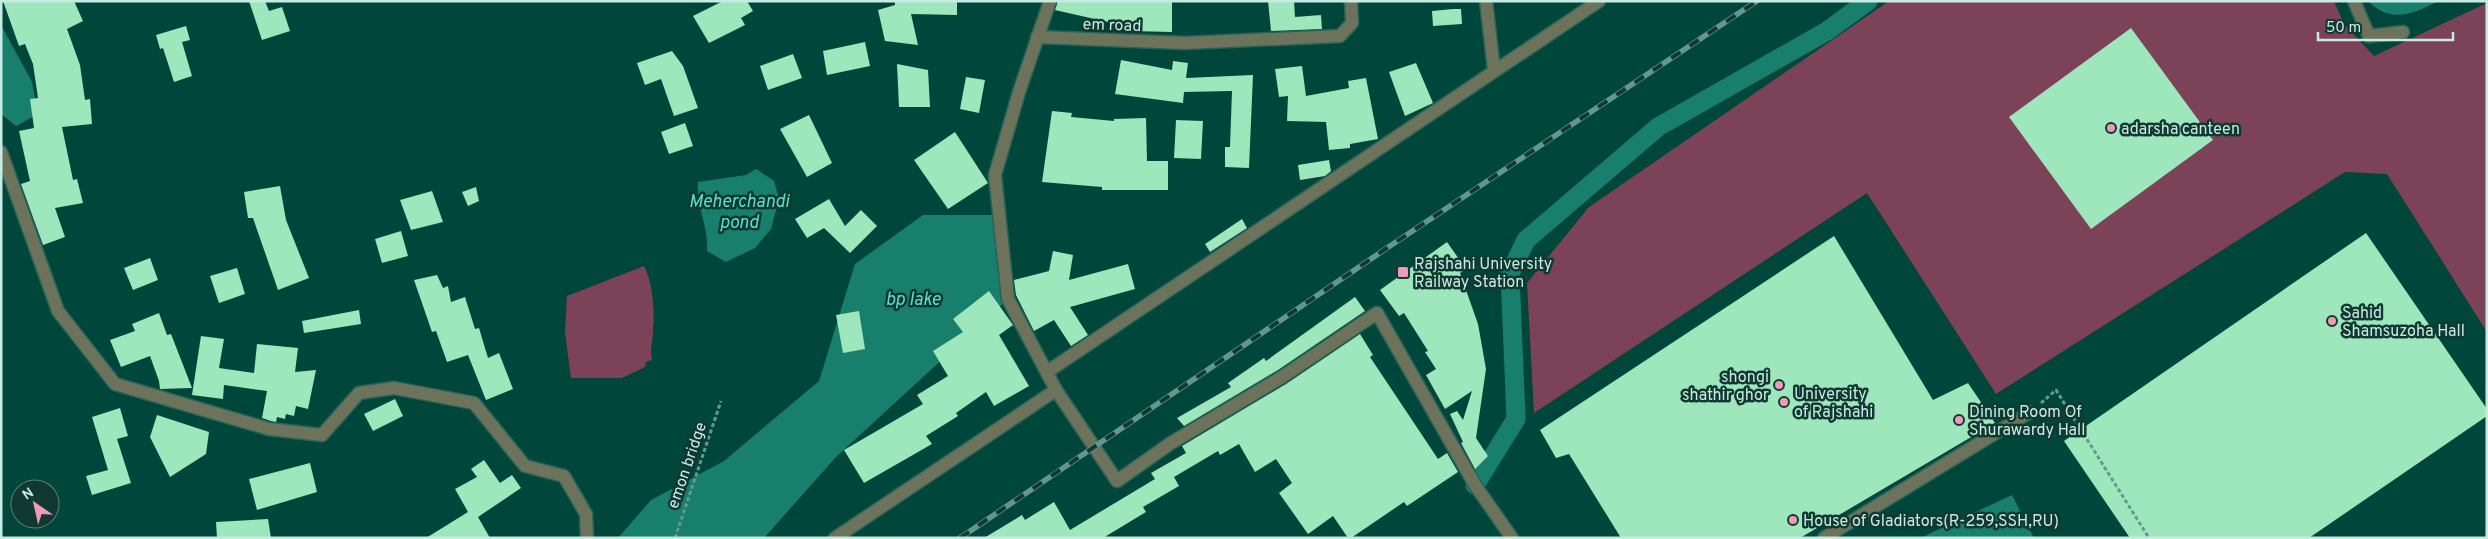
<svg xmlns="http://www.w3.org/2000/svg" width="2488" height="539" font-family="Overpass,sans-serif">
<rect width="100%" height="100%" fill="#01463b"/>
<g fill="#7c4257">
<polygon points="1889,1 2334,1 2344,24 2374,56 2487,3 2487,332 2387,174 2345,172 1996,394 1867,193 1534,413 1527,283 1589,207"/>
<path d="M644 266C653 282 655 314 653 332 652 343 650 350 652 360L646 362 645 367 622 378H571L565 333 567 296Z"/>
</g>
<g fill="#187f6d">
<path d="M2368 1H2439C2414 13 2392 25 2368 1Z"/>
<polygon points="1,25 32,82 38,114 16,126 1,114"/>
<path d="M756 169 774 181 779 199 771 229 755 248 726 262 707 251C709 228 696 206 698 182L746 175Z"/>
<polygon points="923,215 999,215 1008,299 836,457 764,538 618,538 651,500 724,461 819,381 855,264"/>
<polygon points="2012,495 2034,538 1921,538 1933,532"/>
</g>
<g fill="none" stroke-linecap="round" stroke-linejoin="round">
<polyline stroke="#187f6d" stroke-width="19" points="1475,485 1516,419 1510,273 1526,240 1658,127 1827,31 1868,1"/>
</g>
<g fill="#9ee6bc">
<polygon points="3,1 74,1 83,21 67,29 80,65 85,100 90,99 92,124 62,127 73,180 77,179 83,203 55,208 65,237 43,245 21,184 30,181 19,131 34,128 30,99 38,98 33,64 25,44 19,46"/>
<polygon points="249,1 265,1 269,11 282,7 290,31 262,40"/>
<polygon points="723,1 747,1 753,11 741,18 745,25 709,43 693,16"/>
<polygon points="895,1 957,1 957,15 911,14 918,45 885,41 878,10 895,5"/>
<polygon points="1058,1 1172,1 1172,32 1130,31 1130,27 1055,10"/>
<polygon points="1268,1 1294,1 1295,17 1321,15 1322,29 1271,31"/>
<polygon points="1453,9 1461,9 1462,24 1433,26 1432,11"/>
<polygon points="186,26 190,40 182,42 192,76 174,82 163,48 160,49 156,35"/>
<polygon points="2131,28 2213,140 2091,229 2009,117"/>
<polygon points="865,42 870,66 827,75 823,51"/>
<polygon points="672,51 683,66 698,108 674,116 661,79 645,85 637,63"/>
<polygon points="793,54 802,78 768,90 760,66"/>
<polygon points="1121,60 1172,70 1173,61 1188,63 1186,78 1253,75 1249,168 1225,167 1225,147 1230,147 1232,91 1184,92 1183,103 1115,94"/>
<polygon points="1416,63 1433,103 1405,116 1389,72"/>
<polygon points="897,64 928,70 930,107 899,107"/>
<polygon points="1302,66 1306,96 1349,88 1348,81 1366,78 1378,139 1350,144 1350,148 1329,150 1326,122 1287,121 1288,96 1279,97 1275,69"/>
<polygon points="966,77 985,80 979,113 960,109"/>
<polygon points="1052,111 1072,113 1071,117 1114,121 1114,119 1146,118 1147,161 1168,161 1168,190 1102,190 1102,187 1042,182"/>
<polygon points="809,115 832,163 807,177 780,129"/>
<polygon points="1176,120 1203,121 1201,159 1174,158"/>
<polygon points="685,123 693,146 669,154 661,132"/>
<polygon points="955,132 988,183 948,209 914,160"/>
<polygon points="1329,160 1331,171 1325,176 1300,180 1298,165"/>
<polygon points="280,186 286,220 309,278 278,290 253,218 248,218 244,192"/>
<polygon points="476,187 479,201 468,206 462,192"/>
<polygon points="432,191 443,222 411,230 400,200"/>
<polygon points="829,199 845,226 861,210 877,226 850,253 824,228 807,238 795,219"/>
<polygon points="1242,219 1247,228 1210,252 1205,244"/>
<polygon points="401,231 408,256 382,263 375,239"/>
<polygon points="2366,233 2487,409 2487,416 2309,538 2130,538 2064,441"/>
<polygon points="1834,236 1933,400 1968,383 1995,423 1800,538 1621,538 1569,454 1556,458 1540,430"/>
<polygon points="1447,242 1466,269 1460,273 1478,324 1486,369 1476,438 1488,456 1475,469 1461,443 1463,442 1450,414 1457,411 1463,420 1472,391 1445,409 1426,375 1436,369 1425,352 1428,351 1404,313 1399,316 1380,290"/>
<polygon points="1053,251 1073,255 1069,280 1128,264 1135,289 1070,307 1088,335 1071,346 1054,320 1034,331 1016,295 1014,280 1049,271"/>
<polygon points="150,258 158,280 133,290 124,268"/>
<polygon points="237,268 245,294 219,303 210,276"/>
<polygon points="437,275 443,288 448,286 451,302 465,297 475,329 479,328 488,358 499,353 513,389 486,400 468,355 447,362 436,331 432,332 414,280"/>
<polygon points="989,291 1013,325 999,335 1029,386 994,406 986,392 956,413 958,416 926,436 932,444 864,483 844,450 923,404 917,395 948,376 933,351 963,332 953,319"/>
<polygon points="1355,297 1365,311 1278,370 1184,426 1177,418 1231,387 1228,383 1264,358 1266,361"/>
<polygon points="359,310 361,324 304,333 302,321"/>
<polygon points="859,311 865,349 843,353 836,315"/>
<polygon points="159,313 167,335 171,334 192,388 160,389 159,381 150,356 121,367 110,340 135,331 132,324"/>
<polygon points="1360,334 1373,355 1370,357 1438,459 1447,453 1458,472 1407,506 1404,502 1351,538 1348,538 1333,516 1308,534 1279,493 1292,483 1276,459 1255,472 1239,444 1220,455 1218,451 1174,477 1179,486 1143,507 1146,512 1103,538 984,538 1022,515 1025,520 1054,502 1070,530 1155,479 1151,473 1186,453 1182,446 1286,384"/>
<polygon points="201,336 224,339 219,368 254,373 257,344 298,348 295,372 316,370 308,409 296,406 294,416 286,414 285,419 277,417 276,422 271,421 262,418 267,391 224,385 223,399 192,395"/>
<polygon points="395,399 403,416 373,431 364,414"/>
<polygon points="120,408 128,436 117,439 131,483 92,495 86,476 108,470 92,417"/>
<polygon points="157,415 209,432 206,454 170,477 150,437"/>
<polygon points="484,460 500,483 512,475 521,488 478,517 490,538 426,538 468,512 455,489 477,477 471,469"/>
<polygon points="310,463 317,492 257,510 249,479"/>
<polygon points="268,519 271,538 217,538 216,522"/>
</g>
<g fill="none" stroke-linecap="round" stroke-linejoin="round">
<defs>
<g id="street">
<polyline points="1050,1 1019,92 995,175 1008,299 1056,390 1117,481 1171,443 1282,377 1377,313 1475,485 1512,538"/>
<polyline points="1486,1 1494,70"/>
<polyline points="2354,1 2369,36 2403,32"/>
<polyline points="1037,37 1185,43 1340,36 1352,23 1351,1"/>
<polyline points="1,152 58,311 115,384 269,429 322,435 359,393 394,388 474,403 525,466 564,476 586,514 587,538"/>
<polyline points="1047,372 1599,1"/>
<polyline points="835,538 1056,390"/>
<polyline points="1824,538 2030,412"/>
</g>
</defs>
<use href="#street" stroke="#256459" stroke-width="15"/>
<g stroke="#65998f" stroke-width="3" stroke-dasharray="4 2.5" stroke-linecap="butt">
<polyline points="2041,403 2056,390 2149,538"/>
<polyline points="675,538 721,401"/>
</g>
<use href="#street" stroke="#6d725a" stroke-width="12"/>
<defs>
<polyline id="rail" points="960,538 1387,248 1757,1"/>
</defs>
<use href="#rail" stroke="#62978d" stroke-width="5.5"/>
<use href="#rail" stroke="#0f3931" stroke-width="4" stroke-dasharray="11" stroke-linecap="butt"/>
</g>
<g fill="#f09ab7" stroke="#0f3931" stroke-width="2">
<circle cx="2111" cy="128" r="5"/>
<rect x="1397" y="266" width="12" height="12" rx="2.5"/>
<circle cx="2332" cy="321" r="5"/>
<circle cx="1779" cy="385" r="5"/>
<circle cx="1784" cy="402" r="5"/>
<circle cx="1959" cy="420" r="5"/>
<circle cx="1793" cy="520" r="5"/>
</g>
<g text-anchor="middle" stroke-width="5" stroke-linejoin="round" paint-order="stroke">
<g font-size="16" fill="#c7ebe2" stroke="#0f3931">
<text transform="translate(1112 24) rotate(2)" y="6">em road</text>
<text transform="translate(686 465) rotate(-71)" y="6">emon bridge</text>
</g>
<g font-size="16" fill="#c7ebe2" stroke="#0f3931" text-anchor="start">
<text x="2121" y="134">adarsha canteen</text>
<text x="1414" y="269">Rajshahi University<tspan x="1414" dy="18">Railway Station</tspan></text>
<text x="2342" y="318">Sahid<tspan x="2342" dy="18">Shamsuzoha Hall</tspan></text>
<text x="1769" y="382" text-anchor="end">shongi<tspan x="1769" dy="18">shathir ghor</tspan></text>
<text x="1794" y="399">University<tspan x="1794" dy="18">of Rajshahi</tspan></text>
<text x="1969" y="417">Dining Room Of<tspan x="1969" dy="18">Shurawardy Hall</tspan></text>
<text x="1803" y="526">House of Gladiators(R-259,SSH,RU)</text>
</g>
<g font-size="18" font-style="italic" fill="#5be0c6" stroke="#0f3931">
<text x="739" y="207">Meherchandi<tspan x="739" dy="21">pond</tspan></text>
<text x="913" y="305">bp lake</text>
</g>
</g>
<rect width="2488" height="539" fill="none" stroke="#c7ebe2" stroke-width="5"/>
<g transform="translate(35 504) rotate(326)"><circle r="24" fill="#0f3931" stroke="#598078"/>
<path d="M0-4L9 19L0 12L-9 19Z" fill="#f09ab7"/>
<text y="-8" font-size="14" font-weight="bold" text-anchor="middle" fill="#c7ebe2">N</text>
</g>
<path d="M2318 32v8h135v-8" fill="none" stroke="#c7ebe2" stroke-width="2.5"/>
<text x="2326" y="32" font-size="15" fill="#c7ebe2" stroke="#0f3931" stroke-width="4" paint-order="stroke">50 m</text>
</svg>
